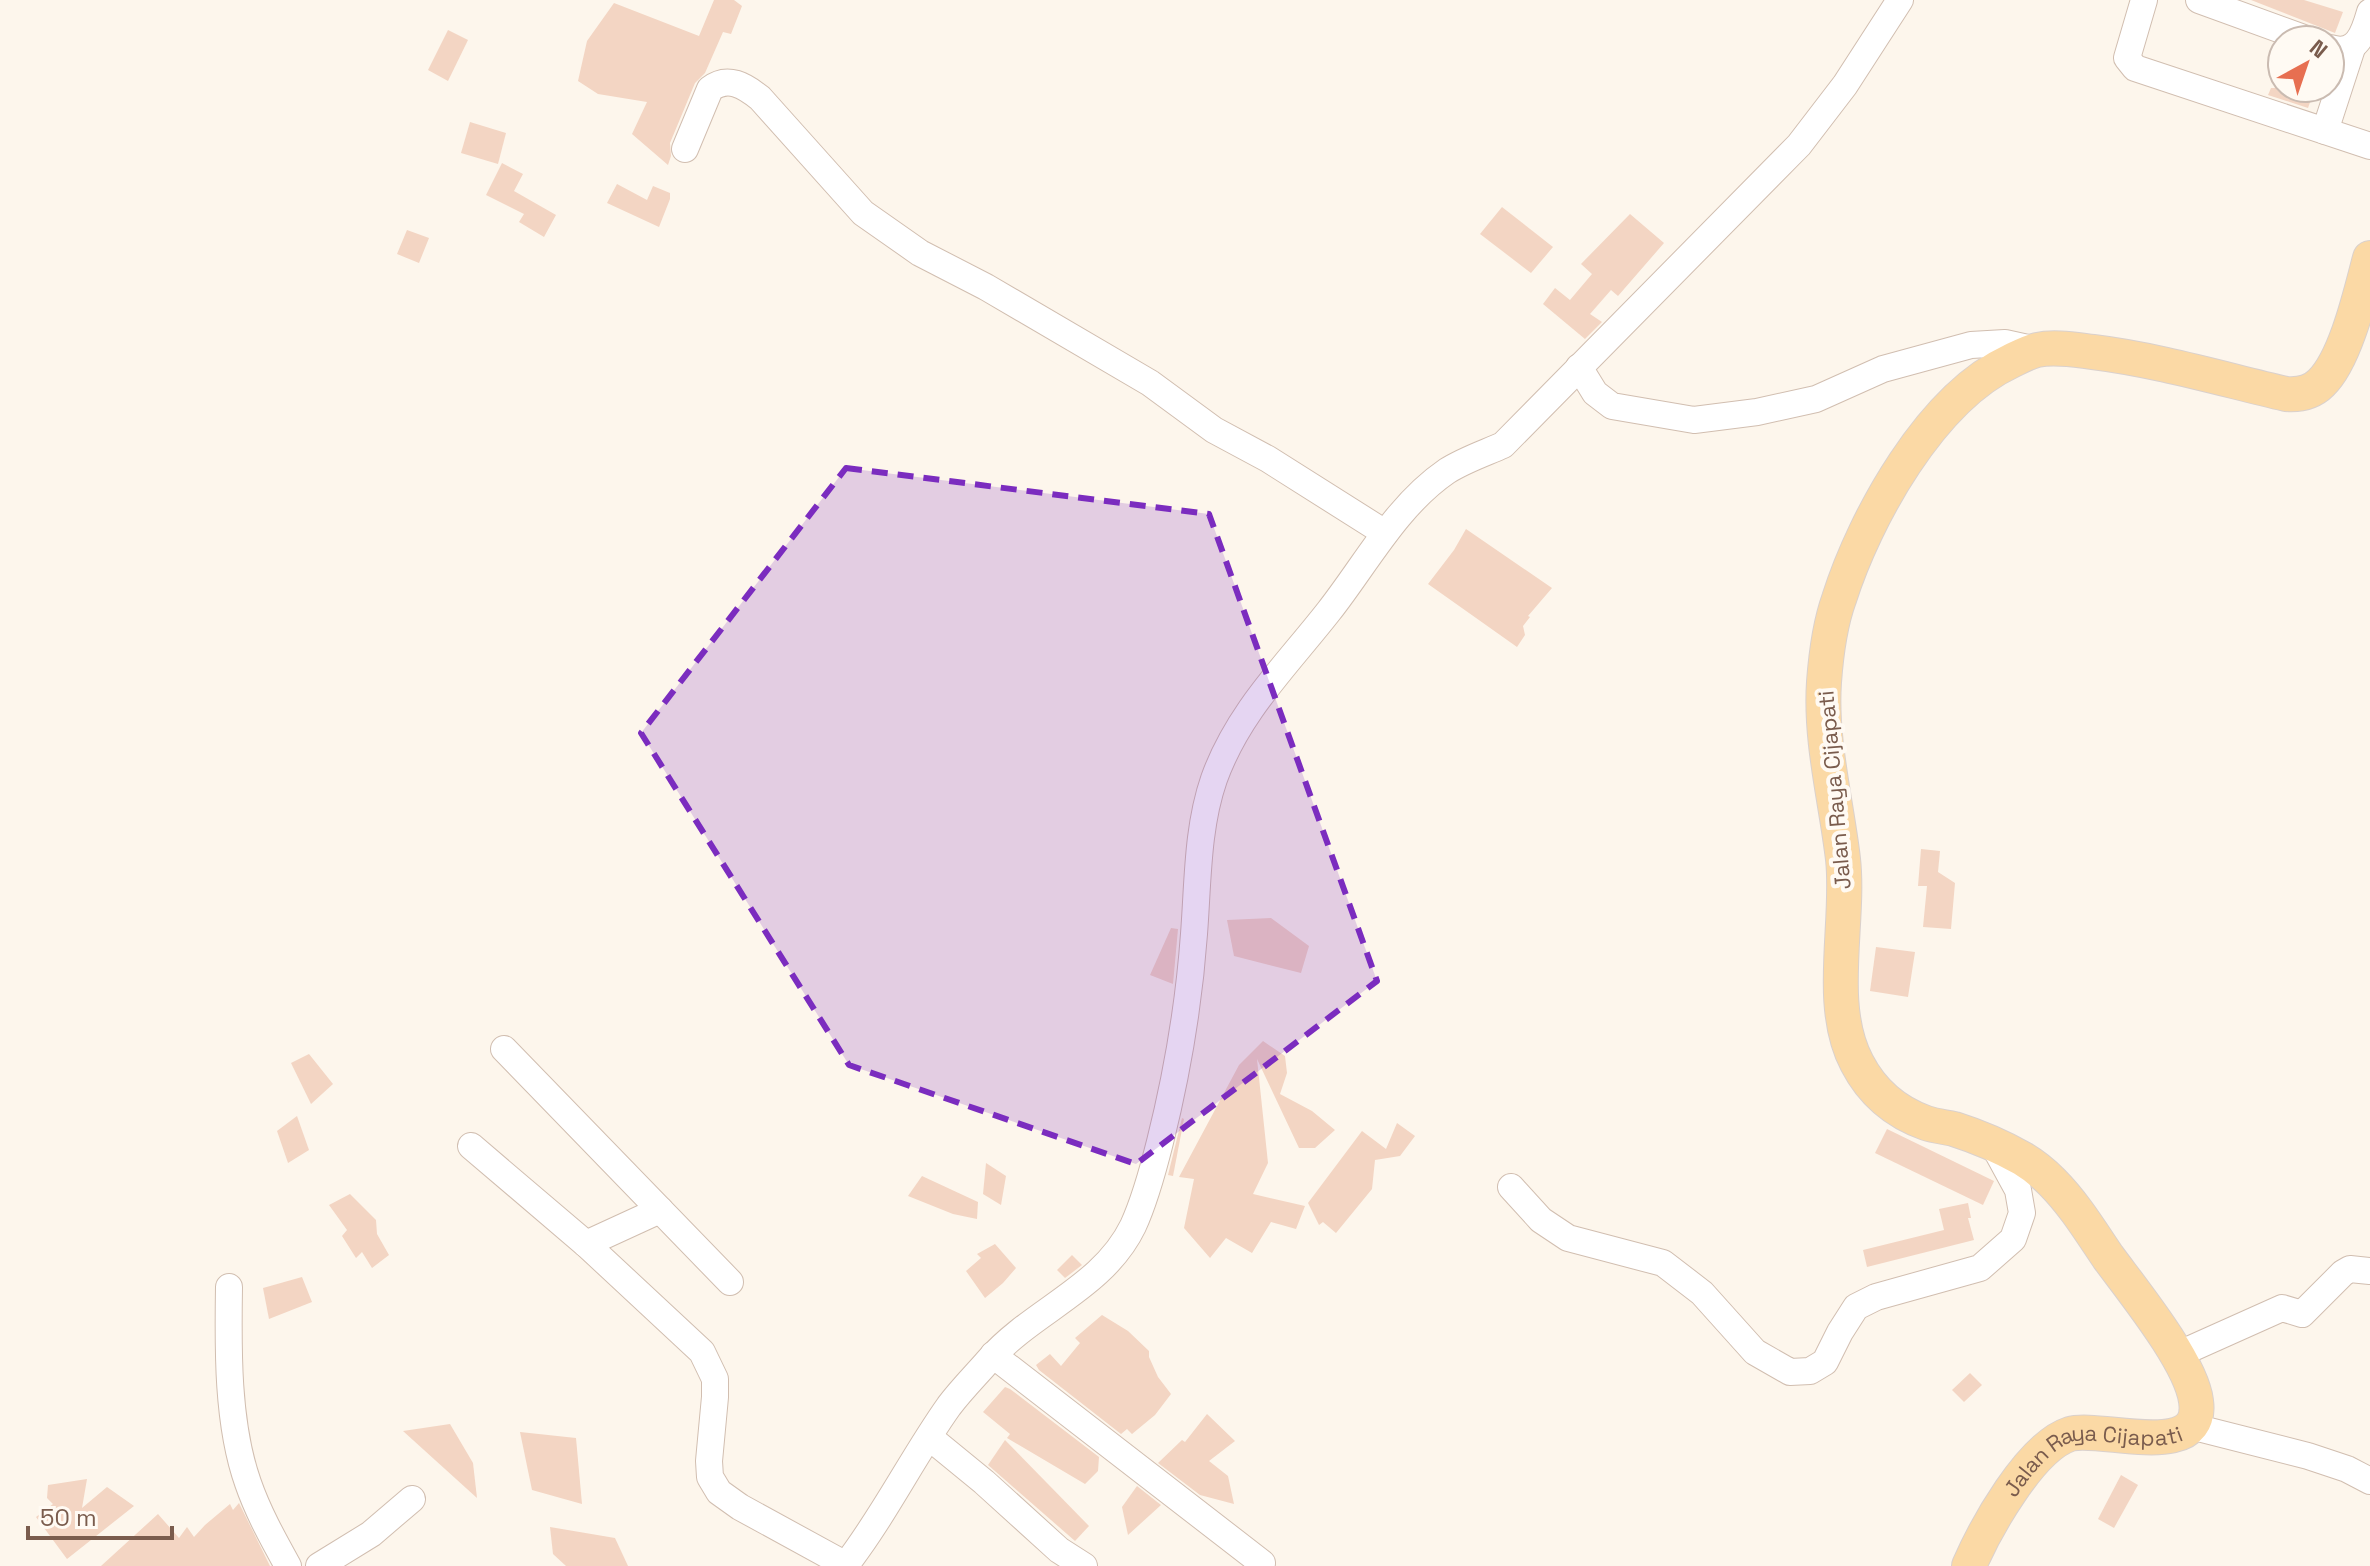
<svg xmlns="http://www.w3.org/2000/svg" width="2370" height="1566" font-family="'Space Grotesk',sans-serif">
<rect width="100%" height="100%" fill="#fdf6ec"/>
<g fill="#f3d5c3">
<polygon points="714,0 734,0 742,6 731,34 723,32 705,73 695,83 670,143 671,156 668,165 632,134 647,102 598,94 578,81 587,41 614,3 699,36"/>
<polygon points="2251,0 2304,0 2343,12 2335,33"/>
<polygon points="448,30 468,40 448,81 428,70"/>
<polygon points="2271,88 2304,88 2314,91 2308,108 2268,95"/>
<polygon points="470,122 506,133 498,164 461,153"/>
<polygon points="502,163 523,174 514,191 556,215 544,237 519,222 524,214 486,195"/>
<polygon points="617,184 647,200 653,186 670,193 670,199 659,227 607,203"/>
<polygon points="1502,207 1553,247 1531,273 1480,234"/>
<polygon points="1630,214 1664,243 1618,296 1611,290 1590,314 1602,322 1585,339 1543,304 1555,288 1570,300 1592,274 1581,264"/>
<polygon points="407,230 429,238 419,263 397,254"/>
<polygon points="1466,529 1552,588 1528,616 1530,617 1523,626 1525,635 1517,647 1428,584 1454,550"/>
<polygon points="1921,849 1940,851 1938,872 1955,883 1951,929 1923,927 1927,886 1918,886"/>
<polygon points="1271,918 1309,946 1301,973 1234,956 1227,920"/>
<polygon points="1171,928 1178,929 1173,984 1150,975"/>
<polygon points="1876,947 1915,952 1908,997 1870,991"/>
<polygon points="1263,1041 1285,1056 1287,1073 1280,1094 1312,1111 1335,1130 1315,1148 1299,1148 1257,1059 1268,1163 1253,1194 1305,1206 1296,1229 1271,1222 1252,1253 1226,1238 1210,1258 1184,1228 1194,1179 1179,1177 1239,1065"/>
<polygon points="309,1054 333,1084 311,1104 291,1063"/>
<polygon points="297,1116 309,1150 288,1163 277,1131"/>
<polygon points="1182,1118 1184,1119 1173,1176 1168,1175"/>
<polygon points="1397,1123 1415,1136 1400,1156 1375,1160 1372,1189 1336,1233 1323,1222 1319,1225 1308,1203 1362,1131 1386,1149"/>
<polygon points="1887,1129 1994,1181 1983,1205 1875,1153"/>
<polygon points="986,1163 1006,1176 1001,1205 983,1194"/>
<polygon points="922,1176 978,1202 977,1219 953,1214 908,1196"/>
<polygon points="350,1194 376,1220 377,1234 389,1255 372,1268 362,1252 356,1258 342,1236 347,1230 329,1205"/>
<polygon points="1968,1203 1971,1218 1968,1218 1974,1240 1867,1267 1863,1250 1944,1230 1939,1209"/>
<polygon points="995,1244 1016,1268 1003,1283 985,1298 966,1271 981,1258 977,1254"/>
<polygon points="1072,1255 1082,1265 1065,1278 1057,1270"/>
<polygon points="302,1277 312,1302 269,1319 263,1288"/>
<polygon points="1102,1315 1128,1331 1149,1351 1149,1357 1158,1377 1171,1394 1155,1415 1132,1434 1127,1429 1121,1434 1039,1370 1036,1365 1050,1354 1061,1366 1080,1343 1075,1338"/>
<polygon points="1970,1373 1982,1385 1964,1402 1952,1390"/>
<polygon points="1005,1387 1010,1389 1099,1457 1098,1471 1085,1484 1007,1438 1010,1434 983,1412"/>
<polygon points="1207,1414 1235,1441 1209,1461 1228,1476 1234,1504 1200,1495 1158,1463 1182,1440 1185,1442"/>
<polygon points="450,1424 473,1463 477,1498 403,1431"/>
<polygon points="520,1432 576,1438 582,1504 532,1490"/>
<polygon points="1005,1440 1089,1526 1075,1541 988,1465"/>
<polygon points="2121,1475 2138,1485 2114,1528 2098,1519"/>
<polygon points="87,1479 82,1508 107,1487 134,1506 67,1559 36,1517 53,1504 47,1498 48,1485"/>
<polygon points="1137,1486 1161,1505 1128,1535 1122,1507"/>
<polygon points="239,1503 270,1566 101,1566 158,1514 179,1538 187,1527 194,1537 205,1525 230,1504 233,1510"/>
<polygon points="550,1527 615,1538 628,1566 566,1566 553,1554"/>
</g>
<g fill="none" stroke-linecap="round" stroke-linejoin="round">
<defs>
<g id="minor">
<polyline points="2144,0 2127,58 2135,68 2370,146"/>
<polyline points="2199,0 2309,40"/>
<path d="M2330 48C2357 56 2364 33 2370 12"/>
<polyline points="2325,131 2352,48"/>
<path d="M685 149 710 89C728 75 745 86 760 98L863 213 920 253 986 287 1150 383 1214 430 1268 459 1385 533"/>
<polyline points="1579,367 1595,393 1612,406 1694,420 1757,412 1816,399 1883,369 1971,345 2005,343 2037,350"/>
<polyline points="504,1049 730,1282"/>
<polyline points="471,1146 586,1244 702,1352 715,1379 715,1397 709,1461 710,1477 719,1492 740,1507 846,1565"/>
<polyline points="1511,1187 1541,1220 1568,1238 1663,1263 1702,1293 1755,1352 1790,1372 1810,1371 1825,1362 1840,1332 1856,1307 1876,1297 1980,1268 2013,1239 2022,1213 2018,1190 1994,1146"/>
<polyline points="586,1244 660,1210"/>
<path d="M229 1287C228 1348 227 1424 248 1483 258 1512 273 1539 288 1566"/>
<polyline points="993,1355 1262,1563"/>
<polyline points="2177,1355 2282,1308 2302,1314 2343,1273 2350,1269 2370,1271"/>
<polyline points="2190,1426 2308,1456 2347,1469 2370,1481"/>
<polyline points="929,1437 984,1482 1059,1550 1084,1566"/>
<polyline points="319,1566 371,1534 412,1499"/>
<path d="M845 1566C884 1516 912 1458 949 1406 961 1390 976 1375 989 1360 1033 1310 1103 1288 1133 1226 1145 1200 1153 1170 1160 1142 1177 1074 1189 1004 1194 934 1198 882 1197 828 1214 779 1238 712 1286 666 1329 611 1366 564 1396 506 1447 471 1464 460 1485 453 1503 445L1799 145 1845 85 1900 0"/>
</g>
<g id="major">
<path id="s1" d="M1969 1566C1985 1529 2030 1447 2070 1434 2101 1425 2205 1463 2196 1401 2191 1362 2133 1291 2108 1257 2091 1232 2074 1204 2052 1182 2044 1174 2033 1165 2023 1159 2002 1147 1976 1136 1954 1129 1945 1127 1935 1126 1926 1123 1895 1112 1872 1092 1857 1063 1826 1005 1850 922 1843 859 1836 800 1820 741 1824 682 1826 655 1830 624 1839 599 1865 517 1931 398 2011 361 2019 357 2028 352 2037 350 2055 346 2076 350 2093 352 2158 360 2222 379 2286 394 2299 395 2311 393 2321 383 2346 359 2361 292 2370 258"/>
</g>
</defs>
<use href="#minor" stroke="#d1beb0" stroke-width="28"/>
<use href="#major" stroke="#dad1cd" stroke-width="36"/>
<use href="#minor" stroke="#fff" stroke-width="26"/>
<use href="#major" stroke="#fbd9a5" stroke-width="34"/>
</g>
<path fill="#7b2cbf" fill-opacity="0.2" stroke="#7b2cbf" stroke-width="6" stroke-dasharray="16 10" stroke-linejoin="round" d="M846 468 1209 514 1377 981 1136 1164 849 1065 641 733Z"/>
<g text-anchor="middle" stroke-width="8" stroke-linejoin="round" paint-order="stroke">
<g font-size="22" fill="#7a5c4d" stroke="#fffaf3">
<text transform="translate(1834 790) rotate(-95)" y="8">Jalan Raya Cijapati</text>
<text dy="8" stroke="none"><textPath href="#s1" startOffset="182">Jalan Raya Cijapati</textPath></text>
</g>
</g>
<g transform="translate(2306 64) rotate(40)"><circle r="38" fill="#fffaf3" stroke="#cabbb1" stroke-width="2"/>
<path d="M0-6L14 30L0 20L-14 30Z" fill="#e76f51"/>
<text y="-12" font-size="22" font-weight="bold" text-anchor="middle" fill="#7a5c4d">N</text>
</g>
<path d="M28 1526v12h144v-12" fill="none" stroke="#7a5c4d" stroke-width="4"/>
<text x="40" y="1526" font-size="24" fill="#7a5c4d" stroke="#fffaf3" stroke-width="6" paint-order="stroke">50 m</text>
</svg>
